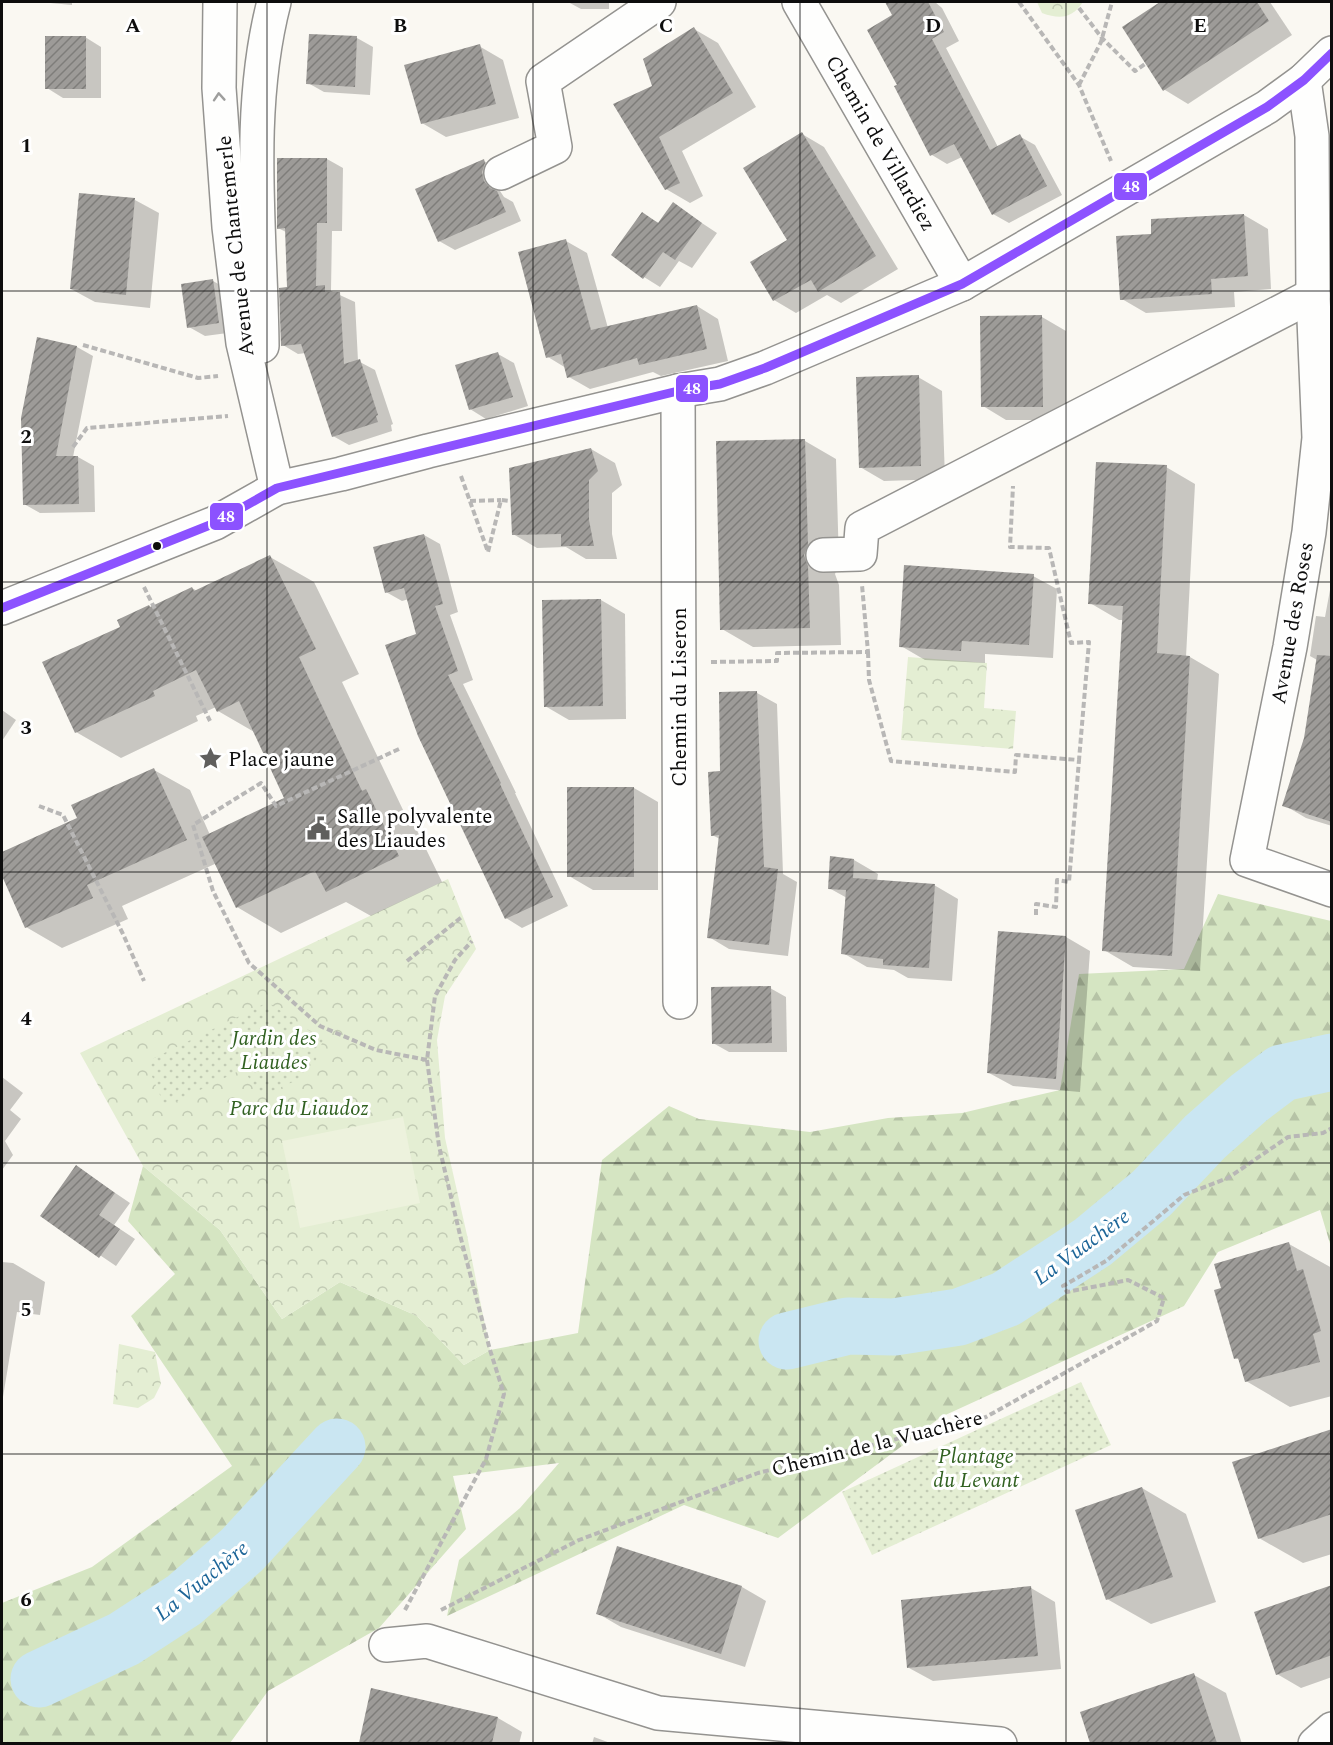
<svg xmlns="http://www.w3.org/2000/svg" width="1333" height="1745" font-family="Spectral,serif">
<defs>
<pattern id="forest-firs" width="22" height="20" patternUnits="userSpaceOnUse" patternTransform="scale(1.5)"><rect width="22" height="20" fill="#d5e5c2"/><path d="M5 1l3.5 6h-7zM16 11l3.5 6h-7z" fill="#b6c3a6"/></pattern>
<pattern id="park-crowns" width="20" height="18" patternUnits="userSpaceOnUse" patternTransform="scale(1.5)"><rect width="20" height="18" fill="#e4eed3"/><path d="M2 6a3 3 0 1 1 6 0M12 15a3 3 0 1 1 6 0" fill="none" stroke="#c2cbb4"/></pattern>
<pattern id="garden-dots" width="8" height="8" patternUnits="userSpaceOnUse" patternTransform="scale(1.5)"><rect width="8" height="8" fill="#e4eed3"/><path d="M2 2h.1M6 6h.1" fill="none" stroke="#c2cbb4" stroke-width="1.8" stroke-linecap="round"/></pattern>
<pattern id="building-hatch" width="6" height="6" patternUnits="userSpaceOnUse" patternTransform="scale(1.5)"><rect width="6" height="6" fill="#9d9b98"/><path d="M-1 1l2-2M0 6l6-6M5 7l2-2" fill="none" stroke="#7e7d7a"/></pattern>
</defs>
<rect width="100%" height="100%" fill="#faf8f2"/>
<polygon fill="url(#forest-firs)" points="1218,894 1331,921 1331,1247 1320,1210 1218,1252 1184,1306 941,1417 778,1538 684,1505 447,1616 459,1560 520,1508 559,1463 453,1476 466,1529 379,1628 268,1691 230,1743 2,1744 2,1603 92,1567 232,1466 131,1316 175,1274 128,1221 143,1166 220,1230 282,1319 340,1282 417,1316 464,1365 490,1350 578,1333 602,1160 669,1106 699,1119 810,1132 888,1118 962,1113 1060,1090 1079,974 1184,969"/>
<g fill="url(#park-crowns)">
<path d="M1037 2H1083C1072 18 1061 20 1042 13Z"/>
<polygon points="908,657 987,663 984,708 1016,711 1013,749 901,740"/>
<polygon points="448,879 476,949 445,996 437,1040 445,1138 467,1235 490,1350 464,1365 417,1316 340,1282 282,1319 220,1230 143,1166 80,1053"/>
<polygon points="119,1344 155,1352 161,1384 154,1398 138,1408 113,1404"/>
</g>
<g fill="url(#garden-dots)">
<polygon points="268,1002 323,1040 311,1074 261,1096 243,1069 165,1107 146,1062"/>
<polygon points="1081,1382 1111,1445 872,1555 842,1492"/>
</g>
<polygon fill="#edf2dd" points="403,1117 420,1203 300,1228 282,1141"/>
<g fill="#0003">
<polygon points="39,2 72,2 72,5"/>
<polygon points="568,2 609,2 609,9 581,9"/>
<polygon points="887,2 935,2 942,8 959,41 946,48 998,147 1019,136 1035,145 1062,195 1009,223 993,214 962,157 947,164 932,155 899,86 895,16"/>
<polygon points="1163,2 1270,2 1292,35 1188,104 1165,90 1124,27"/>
<polygon points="694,29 718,43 756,107 682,151 703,196 690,203 666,189 615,104 654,87"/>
<polygon points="85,37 101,47 101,98 63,98 47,88"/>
<polygon points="357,38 373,47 370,95 324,92 308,83"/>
<polygon points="479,46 503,60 519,118 446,137 422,123"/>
<polygon points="802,134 824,147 898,269 841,303 827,295 796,313 774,300 789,241"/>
<polygon points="327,159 343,168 342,231 332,231 331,291 355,302 358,361 375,370 393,424 391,425 392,431 349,445 333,436 306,353 298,354 283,345 288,289 286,232 278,228 278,160"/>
<polygon points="484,161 500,170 498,182 500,191 504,197 513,202 521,221 455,250 439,241"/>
<polygon points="135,200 159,213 150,308 95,302 71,289"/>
<polygon points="673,204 717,233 692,268 679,261 660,287 644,277 642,214 659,223"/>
<polygon points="1244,215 1268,229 1271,289 1234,292 1235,307 1146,313 1122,299 1153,235"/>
<polygon points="566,241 587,253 608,328 697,306 718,319 728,361 661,376 653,372 590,389 569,377 566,368 548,357"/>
<polygon points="213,281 229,290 235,332 205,336 189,327"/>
<polygon points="1042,317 1066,331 1066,420 1006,420 983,406"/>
<polygon points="38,339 77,347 93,356 73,457 78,457 94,466 95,512 40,513 24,504"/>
<polygon points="498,354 514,363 528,406 486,419 470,409"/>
<polygon points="918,377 942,391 945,479 884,481 860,467"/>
<polygon points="805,441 836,459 839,563 835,574 839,585 841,645 753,647 722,629 718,442"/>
<polygon points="591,449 615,463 622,485 612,493 612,534 617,559 586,559 566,547 537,548 513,534"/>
<polygon points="1166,467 1195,484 1186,657 1190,657 1219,674 1200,971 1133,967 1104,950 1124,620 1119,620 1090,603"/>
<polygon points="424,535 440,544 458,612 450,615 473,680 463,684 516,793 515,793 568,906 522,928 506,918 419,735 418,635 409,599 402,601 386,592"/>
<polygon points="270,557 314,582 359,674 342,682 404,812 410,816 442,882 371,916 346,902 281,933 237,907 217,863 122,906 128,919 62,948 26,927 2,872 2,854 79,819 154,770 190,790 210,835 286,799 256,733 218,711 216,707 196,716 198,721 121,758 76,732 122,627 151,608 192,588 197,591"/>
<polygon points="1033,576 1057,589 1053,658 985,654 985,663 925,660 901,646"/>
<polygon points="1330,590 1332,591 1332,666 1326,665 1310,656 1316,616 1325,617"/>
<polygon points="601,600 625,614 626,719 569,720 545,706"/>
<polygon points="1332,681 1332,826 1306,818 1284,805 1305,738"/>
<polygon points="757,693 777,704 783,874 797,882 788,956 729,949 709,937 720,839 712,835 721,773"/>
<polygon points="2,710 16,720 2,741"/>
<polygon points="634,788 658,802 658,890 593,890 569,876"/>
<polygon points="854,860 878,874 877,881 934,885 958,899 952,981 908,978 894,970 867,967 843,953 847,898 829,888"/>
<polygon points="1066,937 1090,951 1080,1092 1013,1086 989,1073"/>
<polygon points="770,988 786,997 787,1052 729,1052 713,1043"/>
<polygon points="2,1077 23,1093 10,1110 21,1119 5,1141 13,1155 2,1170"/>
<polygon points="77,1167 130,1203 114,1225 135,1239 116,1266 42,1216"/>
<polygon points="1289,1244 1332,1268 1332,1396 1290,1407 1246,1381 1240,1360 1235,1358 1223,1289"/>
<polygon points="2,1262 13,1263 45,1282 40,1315 17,1312 3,1397 2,1396"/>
<polygon points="1332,1431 1332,1554 1303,1563 1259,1538"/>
<polygon points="1142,1488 1186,1514 1216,1602 1151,1624 1107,1599"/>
<polygon points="618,1548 742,1587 766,1601 745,1667 621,1627 597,1613"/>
<polygon points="1332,1586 1332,1677 1301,1688 1277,1674"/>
<polygon points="1031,1588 1055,1602 1061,1669 933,1681 909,1668"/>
<polygon points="1194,1675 1226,1693 1242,1744 1091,1744 1082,1712"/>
<polygon points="373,1690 498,1718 522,1732 519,1744 361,1744"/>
<polygon points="594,1737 613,1744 592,1744"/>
</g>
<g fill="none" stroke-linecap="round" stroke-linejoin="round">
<g stroke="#cae6f2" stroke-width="57">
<polyline points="787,1341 848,1326 894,1327 959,1317 1006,1299 1093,1242 1152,1193 1205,1137 1249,1098 1282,1073 1332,1062"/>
<polyline points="39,1679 124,1639 184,1600 242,1550 337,1447"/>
</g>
</g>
<g fill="url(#building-hatch)">
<polygon points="885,2 928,2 944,32 932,39 990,150 1020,134 1047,186 992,215 954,144 930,156 894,86 897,85 867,30 892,15"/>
<polygon points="1160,2 1257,2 1269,21 1163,91 1122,27"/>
<polygon points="694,27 733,93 659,137 680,183 665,190 613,104 652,86 643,59"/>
<polygon points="309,34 357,36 355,87 306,84"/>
<rect x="45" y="36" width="41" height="53"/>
<polygon points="480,44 496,104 421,124 404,65"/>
<polygon points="802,132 876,256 818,292 811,280 773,301 750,262 787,240 743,168"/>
<polygon points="277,158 327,158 327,223 317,223 316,286 325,285 325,292 340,292 344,364 360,359 378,415 376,416 378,422 332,437 301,344 281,346 279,288 287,287 285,228 277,229"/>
<polygon points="484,159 485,163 482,172 484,181 490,188 497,191 506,212 438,242 415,189"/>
<polygon points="79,193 135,198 126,295 70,289"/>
<polygon points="673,202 702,223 675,260 663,252 643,279 611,255 642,212 658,223"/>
<polygon points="1244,214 1248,276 1211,279 1212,294 1120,300 1116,236 1151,234 1151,219"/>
<polygon points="566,239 591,330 697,305 707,349 639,365 637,358 567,378 561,354 546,358 518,252"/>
<polygon points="213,279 219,323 187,328 181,284"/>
<polygon points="1042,315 1043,407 981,407 980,316"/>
<polygon points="37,337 77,346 56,456 78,456 79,504 23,505 21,418"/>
<polygon points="498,352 513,397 469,410 455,365"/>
<polygon points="919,375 921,466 859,468 856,377"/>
<polygon points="805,439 808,545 804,555 808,566 810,628 720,630 716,441"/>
<polygon points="591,448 598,471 589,480 589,520 594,546 561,546 561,534 512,535 509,468"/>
<polygon points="1096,462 1167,465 1157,653 1190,656 1172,956 1102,951 1123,606 1088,604"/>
<polygon points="424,534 443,604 435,606 458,671 448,675 501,783 500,784 553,897 505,919 418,736 385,645 416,634 404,588 385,593 373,547"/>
<polygon points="270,555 316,649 299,657 362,791 366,789 399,856 326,892 315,871 236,908 202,837 284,798 239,701 217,712 196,670 153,691 155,696 75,733 42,662 120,627 117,620 149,605 150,607 192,587 194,591"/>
<polygon points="904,565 1034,574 1029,645 962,641 961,651 899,647"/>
<polygon points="601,599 603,706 544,707 542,600"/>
<polygon points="1317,655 1332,656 1332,822 1282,806 1304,738"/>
<polygon points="757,691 764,867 778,869 769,945 707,938 719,835 711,836 708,772 720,771 719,692"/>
<polygon points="154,768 187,840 87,885 93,898 25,928 2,876 2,852 77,818 71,805"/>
<rect x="567" y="787" width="67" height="90"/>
<polygon points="830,856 854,859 853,878 935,884 929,968 883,965 883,959 841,954 846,890 828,889"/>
<polygon points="998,931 1066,936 1056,1079 987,1073"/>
<polygon points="771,986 772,1043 712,1044 711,987"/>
<polygon points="76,1165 115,1193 99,1215 120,1229 99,1258 40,1216"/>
<polygon points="1289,1242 1297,1271 1303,1269 1321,1331 1313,1334 1320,1362 1245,1382 1238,1358 1234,1359 1214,1290 1221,1288 1214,1264"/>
<polygon points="1332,1429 1332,1514 1258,1539 1232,1462"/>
<polygon points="1142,1487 1173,1577 1106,1600 1075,1510"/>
<polygon points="617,1546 742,1586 721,1654 596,1614"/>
<polygon points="1332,1585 1332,1655 1276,1675 1254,1612"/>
<polygon points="1031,1586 1038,1656 907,1668 901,1600"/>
<polygon points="1194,1673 1217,1743 1090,1743 1080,1712"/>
<polygon points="371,1688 498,1717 492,1743 359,1743"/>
</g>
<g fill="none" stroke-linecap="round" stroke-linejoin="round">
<defs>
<g id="minor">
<polyline points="220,2 219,88 229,227 243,343 277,488"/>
<polyline points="799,2 962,284"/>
<polyline points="1304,80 1312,136 1313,295 1319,438 1309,532 1290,647 1247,860 1332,890"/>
<polyline points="501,173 555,147 543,81 659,2"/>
<path d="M262 346C261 232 245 114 274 2"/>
<polyline points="678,391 680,1002"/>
<polyline points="823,555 860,554 862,528 1313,295"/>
<polyline points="2,608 215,523 277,488 341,474 428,451 678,391 720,384 765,368 962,284 1267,107 1304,80 1332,53"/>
<polyline points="386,1645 427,1641 658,1713 1000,1744"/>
<polyline points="1315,1744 1332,1729"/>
</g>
</defs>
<use href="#minor" stroke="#949390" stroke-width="36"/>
<g stroke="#b8b7b6" stroke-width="4" stroke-dasharray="6 3" stroke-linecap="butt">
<polyline points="1019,2 1079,85 1111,161"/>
<polyline points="1079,8 1102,38 1135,71 1145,64"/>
<polyline points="1079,85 1101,42 1112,2"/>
<polyline points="83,345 198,378 218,376"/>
<polyline points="73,447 87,428 228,416"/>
<polyline points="461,476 488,552 501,500 510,501"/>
<polyline points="470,501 501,500"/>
<polyline points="144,587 210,721"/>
<polyline points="868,652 869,680 891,761 1015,772 1016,755 1079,760 1089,642 1071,643 1049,548 1010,547 1013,486"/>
<polyline points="711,662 777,661 777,653 868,652 862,585"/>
<polyline points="399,749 276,806 261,783 193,825 213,891 249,963 320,1026 376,1050 427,1060"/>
<polyline points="39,806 63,815 123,934 144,981"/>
<polyline points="1036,915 1036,904 1056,907 1057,880 1069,882 1079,760"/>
<polyline points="407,961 463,916"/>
<polyline points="405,1610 486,1459 504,1394 490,1350 460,1235 439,1146 427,1060 435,996 455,960 472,941"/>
<polyline points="441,1610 579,1540 758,1473 986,1417 1157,1321 1164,1298 1128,1280 1067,1292 1063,1286 1106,1261 1184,1195 1228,1178 1288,1137 1323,1133 1332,1128"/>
</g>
<use href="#minor" stroke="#fefefd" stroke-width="33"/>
<defs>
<polyline id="bus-1" points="2,608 215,523 277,488 678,391 720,384 765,368 962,284 1267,107 1304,80 1332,53"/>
</defs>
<use href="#bus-1" stroke="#fff" stroke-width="14"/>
<use href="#bus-1" stroke="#8c52ff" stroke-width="9"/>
</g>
<defs><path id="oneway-chevron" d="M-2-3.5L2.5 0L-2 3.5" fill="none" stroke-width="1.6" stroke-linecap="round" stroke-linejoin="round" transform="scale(1.5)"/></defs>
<use stroke="#9e9e9d" href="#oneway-chevron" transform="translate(219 97) rotate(-94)"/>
<path fill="none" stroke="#0d0d0d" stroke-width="1.5" stroke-opacity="0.55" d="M267 2V1744M533 2V1744M800 2V1744M1066 2V1744M2 291H1332M2 582H1332M2 872H1332M2 1163H1332M2 1454H1332"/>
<defs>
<symbol id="sight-bare" viewBox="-9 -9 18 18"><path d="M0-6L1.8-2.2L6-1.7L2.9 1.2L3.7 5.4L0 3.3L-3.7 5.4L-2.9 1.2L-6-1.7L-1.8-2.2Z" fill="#605f5d" stroke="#fff" stroke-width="2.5" paint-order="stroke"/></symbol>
<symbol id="civic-bare" viewBox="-9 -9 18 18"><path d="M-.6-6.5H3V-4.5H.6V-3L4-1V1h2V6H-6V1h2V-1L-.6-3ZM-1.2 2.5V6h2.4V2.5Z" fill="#605f5d" stroke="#fff" stroke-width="2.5" paint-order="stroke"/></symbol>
</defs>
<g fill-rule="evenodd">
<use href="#sight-bare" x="194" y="742" width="33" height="33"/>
<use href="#civic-bare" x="302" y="812" width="33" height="33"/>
</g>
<circle fill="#0d0d0d" stroke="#fff" stroke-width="2" cx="157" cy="546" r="5"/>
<g text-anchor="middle" stroke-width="6" stroke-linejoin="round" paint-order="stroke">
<g font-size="21" fill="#0d0d0d" stroke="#fff">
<text transform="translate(881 143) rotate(60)" y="7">Chemin de Villardiez</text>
<text transform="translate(235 246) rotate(-96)" y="7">Avenue de Chantemerle</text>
<text transform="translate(1292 623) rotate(-80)" y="7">Avenue des Roses</text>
<text transform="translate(679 697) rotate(-90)" y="7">Chemin du Liseron</text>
<text transform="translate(877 1443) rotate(-14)" y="7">Chemin de la Vuachère</text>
</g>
<g font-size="21" fill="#0d0d0d" stroke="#fff" text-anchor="start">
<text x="228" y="766">Place jaune</text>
<text x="337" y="823">Salle polyvalente<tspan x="337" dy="24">des Liaudes</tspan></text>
</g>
<g font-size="21" font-style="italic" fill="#316121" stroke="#fff">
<text x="274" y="1045">Jardin des<tspan x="274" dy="24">Liaudes</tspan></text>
<text x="299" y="1115">Parc du Liaudoz</text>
<text x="976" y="1463">Plantage<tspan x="976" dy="24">du Levant</tspan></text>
</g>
<g font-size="22" font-style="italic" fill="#1e6698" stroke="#fff">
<text transform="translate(1081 1246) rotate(-36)" y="8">La Vuachère</text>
<text transform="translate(201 1580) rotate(-39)" y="8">La Vuachère</text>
</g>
</g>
<g font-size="20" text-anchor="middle" font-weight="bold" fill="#0d0d0d" stroke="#fff" stroke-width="6" stroke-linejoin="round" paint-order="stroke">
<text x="133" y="32">A</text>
<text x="400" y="32">B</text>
<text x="666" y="32">C</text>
<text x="933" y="32">D</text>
<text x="1200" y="32">E</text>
<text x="26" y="152">1</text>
<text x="26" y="443">2</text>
<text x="26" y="734">3</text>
<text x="26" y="1025">4</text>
<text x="26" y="1316">5</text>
<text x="26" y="1606">6</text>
</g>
<g stroke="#fff" stroke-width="2">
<rect x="1113" y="172" width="35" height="29" rx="6" fill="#8c52ff"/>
<rect x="675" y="374" width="34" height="29" rx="6" fill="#8c52ff"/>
<rect x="209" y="502" width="35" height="29" rx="6" fill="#8c52ff"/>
</g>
<g font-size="16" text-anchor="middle" font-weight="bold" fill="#fff">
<text x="1131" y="192">48</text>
<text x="692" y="394">48</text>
<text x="226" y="522">48</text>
</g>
<rect width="1333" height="1745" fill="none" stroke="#0d0d0d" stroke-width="6"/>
</svg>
